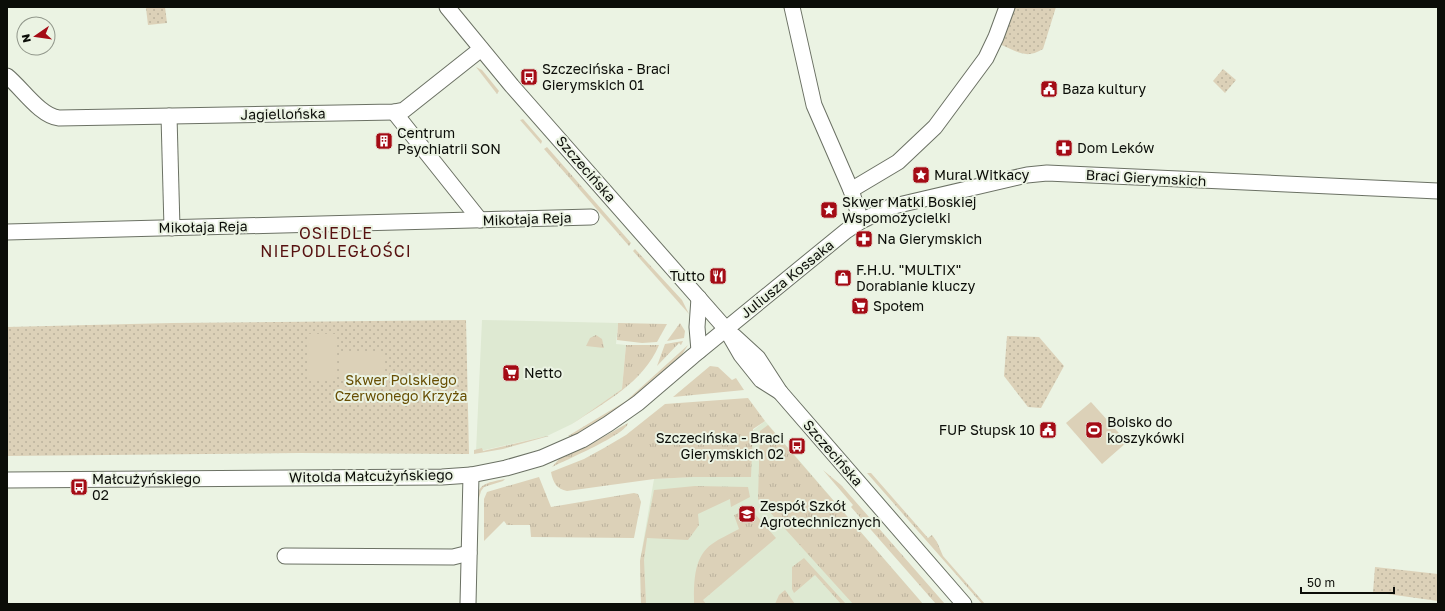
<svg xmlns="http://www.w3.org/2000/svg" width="1445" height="611" font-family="'Golos Text',sans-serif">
<defs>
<pattern id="grass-tufts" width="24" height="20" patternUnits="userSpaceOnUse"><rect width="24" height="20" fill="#dcd1b8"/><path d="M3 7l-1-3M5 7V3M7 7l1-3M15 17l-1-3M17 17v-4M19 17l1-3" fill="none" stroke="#bbb29d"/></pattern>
<pattern id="park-dots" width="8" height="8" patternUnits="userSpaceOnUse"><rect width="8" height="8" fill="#dcd1b8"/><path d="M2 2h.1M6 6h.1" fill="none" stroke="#bbb29d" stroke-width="1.8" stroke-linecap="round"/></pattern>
</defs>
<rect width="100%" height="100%" fill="#ebf3e3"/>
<g fill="#dee9d2">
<polygon points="482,320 618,323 616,344 626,345 622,389 572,424 547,436 476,452"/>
<polygon points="765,421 923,604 641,604 640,561 654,479 694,477"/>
</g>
<g fill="url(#grass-tufts)">
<polygon points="476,67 482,70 499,91 497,94"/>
<polygon points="523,119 542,141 541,144 520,120"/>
<polygon points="547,147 631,243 629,246 544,149"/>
<polygon points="635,249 682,300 689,314 633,251"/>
<polygon points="618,323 667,324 657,342 642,343 617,340"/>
<polygon points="680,323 685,331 684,338 667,341"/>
<polygon points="596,335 602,339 604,348 586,346 590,338"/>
<polygon points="683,341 681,345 679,343 657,366 665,344"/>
<path d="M626 345H659C643 383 605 402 572 424L622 389Z"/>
<polygon points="688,345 681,356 621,408 574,436 568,436 626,401"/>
<polygon points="710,366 718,367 732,380 736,378 744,390 673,397"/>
<path d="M748 398 765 421 753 429 751 477H694L654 479 567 491C557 489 553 483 551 472L584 459 604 448 626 435 665 404Z"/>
<path d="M628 423C627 434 564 461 552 467L559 459 589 445Z"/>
<polygon points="768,425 923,604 853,604 758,499 760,431"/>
<polygon points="547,436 549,436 503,449 474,454 474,450 482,448 483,451"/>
<polygon points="823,470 841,485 945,604 936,604 851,507 853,505"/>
<polygon points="867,473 871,473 928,538 932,535 937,542 943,556 985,604 982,604"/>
<polygon points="539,477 551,507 634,493 638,494 641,502 634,538 531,537 530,525 507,525 504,521 484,541 484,499 487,492"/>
<path d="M505 479 503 481 484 487 481 491 477 505C476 483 486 483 505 479Z"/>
<polygon points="695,486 748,487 750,497 731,507 730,499 698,514 699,525 688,540 647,538 644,560 646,604 641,604 640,561 654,490"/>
<path d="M753 507 755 514 776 538 703 600 706 604H694C694 584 693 557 712 544 720 538 730 534 739 529L734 515Z"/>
<polygon points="804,558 846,604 841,604 815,575 794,593 792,589 792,567"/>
<polygon points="785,590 795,604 775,604 779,595"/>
</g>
<g fill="url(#park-dots)">
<polygon points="165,7 167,23 148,25 146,8"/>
<path d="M1012 7H1056L1043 49C1025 60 1018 51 999 44Z"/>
<polygon points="1223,69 1236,80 1225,93 1213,81"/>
<polygon points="466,320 469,454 299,453 7,456 7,327 172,323"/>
<polygon points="1007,336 1039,337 1064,366 1041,408 1028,407 1004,376"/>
<polygon points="1375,567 1438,574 1438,601 1373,592"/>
</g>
<g fill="#dcd1b8">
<polygon points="309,334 336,334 335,379 309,379"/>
<rect x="341" y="353" width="44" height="26"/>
<polygon points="1091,402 1127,442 1102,464 1066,423"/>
</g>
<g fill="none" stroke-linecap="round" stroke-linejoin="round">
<defs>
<g id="minor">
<polyline points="447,7 512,86 726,329 741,355 761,380 780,392"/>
<polyline points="792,7 814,105 851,190 861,221"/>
<path d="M7 76C22 88 40 116 59 118L394 112 404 110 481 49"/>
<polyline points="394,112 480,220"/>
<polyline points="169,116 172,228"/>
<polyline points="851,190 898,162 935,127 986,58 996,37 1007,7"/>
<polyline points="7,232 591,217"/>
<polyline points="699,298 697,327 699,351"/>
<polyline points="734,336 758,358 780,392 964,604"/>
<polyline points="7,480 442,477 471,475 506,468 541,458 582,440 608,424 638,403 693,356 846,231 861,221 890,207 1027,175 1047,173 1438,191"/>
<polyline points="285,556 453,557 469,553"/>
<polyline points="468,604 471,475"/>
</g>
</defs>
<use href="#minor" stroke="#6b7164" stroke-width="17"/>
<use href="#minor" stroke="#fff" stroke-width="15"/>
</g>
<defs>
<symbol id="bus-square" viewBox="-11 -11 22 22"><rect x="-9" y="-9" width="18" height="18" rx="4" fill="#a40b15" stroke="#ebf3e3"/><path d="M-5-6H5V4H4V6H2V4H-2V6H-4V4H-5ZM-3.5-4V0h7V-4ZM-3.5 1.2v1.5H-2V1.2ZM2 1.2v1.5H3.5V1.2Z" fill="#fff"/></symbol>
<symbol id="civic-square" viewBox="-11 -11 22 22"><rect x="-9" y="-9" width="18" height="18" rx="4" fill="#a40b15" stroke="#ebf3e3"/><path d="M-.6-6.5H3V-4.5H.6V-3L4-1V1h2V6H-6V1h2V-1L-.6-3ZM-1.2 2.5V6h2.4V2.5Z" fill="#fff"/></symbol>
<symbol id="building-square" viewBox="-11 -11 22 22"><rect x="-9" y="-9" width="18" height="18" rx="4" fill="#a40b15" stroke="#ebf3e3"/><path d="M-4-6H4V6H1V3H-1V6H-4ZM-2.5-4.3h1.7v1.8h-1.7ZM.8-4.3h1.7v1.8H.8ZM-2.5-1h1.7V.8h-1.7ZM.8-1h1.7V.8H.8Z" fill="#fff"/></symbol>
<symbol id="pharmacy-square" viewBox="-11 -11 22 22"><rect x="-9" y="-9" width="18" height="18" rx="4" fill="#a40b15" stroke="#ebf3e3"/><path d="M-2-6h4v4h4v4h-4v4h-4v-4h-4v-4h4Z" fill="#fff"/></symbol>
<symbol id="sight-square" viewBox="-11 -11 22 22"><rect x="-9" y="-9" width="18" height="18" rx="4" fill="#a40b15" stroke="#ebf3e3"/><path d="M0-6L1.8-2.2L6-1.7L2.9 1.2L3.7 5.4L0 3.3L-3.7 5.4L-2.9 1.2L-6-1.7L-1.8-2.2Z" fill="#fff"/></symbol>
<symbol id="restaurant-square" viewBox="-11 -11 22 22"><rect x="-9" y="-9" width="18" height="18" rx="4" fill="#a40b15" stroke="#ebf3e3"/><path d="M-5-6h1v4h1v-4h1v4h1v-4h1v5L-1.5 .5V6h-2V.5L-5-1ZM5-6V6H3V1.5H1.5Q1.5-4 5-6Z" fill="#fff"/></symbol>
<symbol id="shop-square" viewBox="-11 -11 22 22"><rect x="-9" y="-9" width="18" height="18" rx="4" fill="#a40b15" stroke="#ebf3e3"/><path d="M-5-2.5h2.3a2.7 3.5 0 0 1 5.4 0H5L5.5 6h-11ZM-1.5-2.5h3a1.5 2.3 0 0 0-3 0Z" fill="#fff"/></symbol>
<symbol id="supermarket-square" viewBox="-11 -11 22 22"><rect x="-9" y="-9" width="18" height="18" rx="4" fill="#a40b15" stroke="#ebf3e3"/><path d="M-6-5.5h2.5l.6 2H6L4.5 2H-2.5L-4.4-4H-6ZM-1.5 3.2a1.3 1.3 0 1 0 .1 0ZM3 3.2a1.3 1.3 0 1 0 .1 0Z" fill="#fff"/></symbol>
<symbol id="stadium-square" viewBox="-11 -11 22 22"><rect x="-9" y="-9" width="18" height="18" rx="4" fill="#a40b15" stroke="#ebf3e3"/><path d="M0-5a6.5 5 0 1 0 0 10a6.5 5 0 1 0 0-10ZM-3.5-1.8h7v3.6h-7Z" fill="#fff"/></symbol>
<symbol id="school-square" viewBox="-11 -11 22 22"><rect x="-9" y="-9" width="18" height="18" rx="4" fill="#a40b15" stroke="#ebf3e3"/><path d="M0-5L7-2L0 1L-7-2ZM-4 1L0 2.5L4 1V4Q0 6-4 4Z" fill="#fff"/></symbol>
</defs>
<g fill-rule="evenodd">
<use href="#bus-square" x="519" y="67" width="20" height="20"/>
<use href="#civic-square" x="1039" y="79" width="20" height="20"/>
<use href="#building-square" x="374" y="131" width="20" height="20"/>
<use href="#pharmacy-square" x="1054" y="138" width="20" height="20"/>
<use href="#sight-square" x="911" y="165" width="20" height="20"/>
<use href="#sight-square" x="819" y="200" width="20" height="20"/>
<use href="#pharmacy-square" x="854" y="229" width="20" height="20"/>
<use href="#restaurant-square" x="708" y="266" width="20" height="20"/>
<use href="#shop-square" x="833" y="268" width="20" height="20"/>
<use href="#supermarket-square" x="850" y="296" width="20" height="20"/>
<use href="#supermarket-square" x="501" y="363" width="20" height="20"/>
<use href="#civic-square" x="1038" y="420" width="20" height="20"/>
<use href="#stadium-square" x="1084" y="420" width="20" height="20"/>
<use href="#bus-square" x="787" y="436" width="20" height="20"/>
<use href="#bus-square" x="69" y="477" width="20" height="20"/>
<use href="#school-square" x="737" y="504" width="20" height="20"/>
</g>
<g text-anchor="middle" stroke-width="4" stroke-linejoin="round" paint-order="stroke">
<g font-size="14" fill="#0b0d08" stroke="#ebf3e3" text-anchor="start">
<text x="542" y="74">Szczecińska - Braci<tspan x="542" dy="16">Gierymskich 01</tspan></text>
<text x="1062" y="94">Baza kultury</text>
<text x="397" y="138">Centrum<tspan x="397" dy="16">Psychiatrii SON</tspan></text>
<text x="1077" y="153">Dom Leków</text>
<text x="934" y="180">Mural Witkacy</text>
<text x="842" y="207">Skwer Matki Boskiej<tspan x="842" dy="16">Wspomożycielki</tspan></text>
<text x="877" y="244">Na Gierymskich</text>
<text x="856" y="275">F.H.U. "MULTIX"<tspan x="856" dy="16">Dorabianie kluczy</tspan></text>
<text x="705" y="281" text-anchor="end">Tutto</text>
<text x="873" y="311">Społem</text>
<text x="524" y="378">Netto</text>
<text x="1107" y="427">Boisko do<tspan x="1107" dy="16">koszykówki</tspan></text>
<text x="1035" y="435" text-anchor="end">FUP Słupsk 10</text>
<text x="784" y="443" text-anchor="end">Szczecińska - Braci<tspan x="784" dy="16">Gierymskich 02</tspan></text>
<text x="92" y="484">Małcużyńskiego<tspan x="92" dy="16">02</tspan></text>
<text x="760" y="511">Zespół Szkół<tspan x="760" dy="16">Agrotechnicznych</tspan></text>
</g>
<g font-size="14" fill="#0b0d08" stroke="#ebf3e3">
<text transform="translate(283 114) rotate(-1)" y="5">Jagiellońska</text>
<text transform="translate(586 169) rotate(49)" y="5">Szczecińska</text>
<text transform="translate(1146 178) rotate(3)" y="5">Braci Gierymskich</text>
<text transform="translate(527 219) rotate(-2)" y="5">Mikołaja Reja</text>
<text transform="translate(203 227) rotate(-1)" y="5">Mikołaja Reja</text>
<text transform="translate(787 279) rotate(-39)" y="5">Juliusza Kossaka</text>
<text transform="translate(833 453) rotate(49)" y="5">Szczecińska</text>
<text transform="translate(371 476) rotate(-1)" y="5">Witolda Małcużyńskiego</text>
</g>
<g font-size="14" fill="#674e03" stroke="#ebf3e3">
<text x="401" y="385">Skwer Polskiego<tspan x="401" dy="16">Czerwonego Krzyża</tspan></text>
</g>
<g font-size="16" letter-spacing="1" fill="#561110" stroke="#ebf3e3">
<text x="336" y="239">OSIEDLE<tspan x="336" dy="18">NIEPODLEGŁOŚCI</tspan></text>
</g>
</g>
<rect width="1445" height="611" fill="none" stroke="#0b0d08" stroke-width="16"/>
<g transform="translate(36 36) rotate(257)"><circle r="19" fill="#ebf3e3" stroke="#91978b"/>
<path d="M0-3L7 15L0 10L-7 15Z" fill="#a40b15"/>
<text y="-6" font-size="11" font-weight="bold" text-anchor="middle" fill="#0b0d08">N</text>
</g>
<path d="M1301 587v6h93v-6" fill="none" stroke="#0b0d08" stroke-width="2"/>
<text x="1307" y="587" font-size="12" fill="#0b0d08" stroke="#ebf3e3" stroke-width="3" paint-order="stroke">50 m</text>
</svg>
